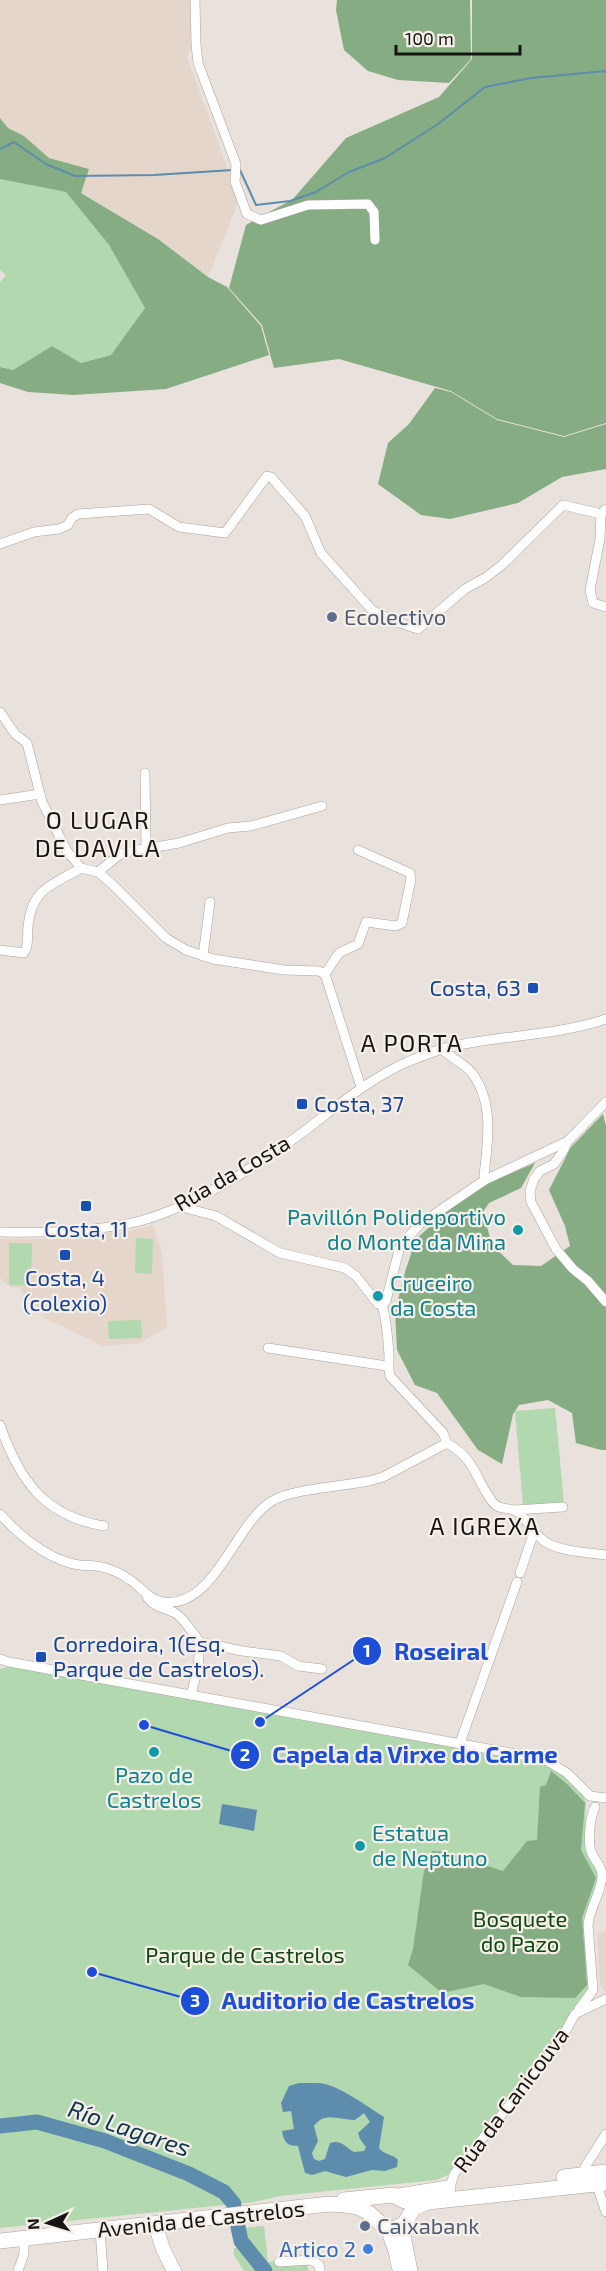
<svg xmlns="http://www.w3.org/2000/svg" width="606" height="2271" font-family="'Exo 2',sans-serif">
<rect width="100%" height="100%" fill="#e9e1db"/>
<g fill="#e4d6ca">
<polygon points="0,0 192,0 191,45 187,57 239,200 208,277 158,239 81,192 89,169 49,158 24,136 8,128 0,118"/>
<polygon points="153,1225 162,1252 167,1327 139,1343 103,1346 45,1318 29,1296 25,1298 20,1288 10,1287 0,1278 0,1239 37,1239 129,1231"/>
<polygon points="606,1930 606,1993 600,1985 597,1934"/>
</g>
<g fill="#b1d8af">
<polygon points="0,179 66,192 109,245 145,308 111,355 81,363 52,346 13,370 0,367 0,282 6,275 0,270"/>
<polygon points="136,1238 153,1239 152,1274 135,1273"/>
<polygon points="9,1243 32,1243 31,1286 9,1285"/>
<polygon points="141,1320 142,1338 109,1339 108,1321"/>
<polygon points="555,1408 564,1503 523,1506 515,1411"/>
<polygon points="10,1666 542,1761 554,1767 583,1794 586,1802 585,1850 599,1876 585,1918 590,1986 574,2008 555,2041 448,2175 436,2180 280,2196 254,2202 0,2228 0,1669"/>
<polygon points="264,2226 268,2262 276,2261 277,2266 307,2264 308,2271 244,2271 234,2255 234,2248 241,2248 239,2228"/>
</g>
<g fill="#85ac83">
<polygon points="337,0 470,0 471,59 449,83 398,80 368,71 344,50 336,10"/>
<polygon points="472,0 606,0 606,423 564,436 497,419 451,391 339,359 274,368 262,325 229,288 246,225 293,199 346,138 439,97 472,59"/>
<polygon points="0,118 8,128 24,136 49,158 89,169 81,193 158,239 208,277 227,287 261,326 269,355 166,389 74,395 28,392 0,383 0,367 13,370 52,346 81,363 111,355 145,308 109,245 66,192 0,179"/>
<polygon points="435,388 451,392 497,420 564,437 606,424 606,469 562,477 518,503 450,519 421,515 378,484 388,443 409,424"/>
<polygon points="603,1114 606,1126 606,1450 601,1450 576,1443 572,1413 548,1400 519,1405 513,1414 502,1464 478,1450 437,1393 415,1385 397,1350 395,1312 405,1272 416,1239 444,1214 486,1184 535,1163 521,1188 489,1203 483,1212 492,1245 513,1265 541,1266 570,1246 565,1226 549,1190 571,1147"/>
<polygon points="551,1771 567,1784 585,1803 581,1850 596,1878 582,1918 587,1985 575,1998 521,1997 484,1984 442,1993 408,1965 413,1949 424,1871 432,1851 445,1852 503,1871 527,1841 537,1840 540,1787 546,1785"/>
</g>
<g fill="#5d8cad" fill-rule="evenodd">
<polygon points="222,1804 257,1810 254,1831 219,1824"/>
<path d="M319 2083C337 2084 368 2107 384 2117L379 2148C384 2155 393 2154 398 2160L397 2167 385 2171 372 2170 346 2177 325 2171 312 2175 305 2173 298 2146C287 2146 284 2142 282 2131L294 2129 291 2111 283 2112 281 2103 289 2086 299 2083ZM364 2113 370 2122 358 2133 360 2139 366 2147 364 2151 354 2152C345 2147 341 2139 330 2143L325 2159 319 2161 314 2159 312 2153 318 2141 314 2126C325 2111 338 2120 355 2120Z"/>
</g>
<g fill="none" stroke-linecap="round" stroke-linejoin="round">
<g stroke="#5d8cad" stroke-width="2">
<polyline points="0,149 14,142 46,164 75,176 154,175 233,170"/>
<polyline points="238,170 240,170 256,205 290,201 316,192 349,172 385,158 438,124 485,87 531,78 606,71"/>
</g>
<g stroke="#5d8cad" stroke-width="15">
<polyline points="0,2126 37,2122 105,2141 189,2174 224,2192 234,2204"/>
<polyline points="238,2227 241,2241 265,2271"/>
</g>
<defs>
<g id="street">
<polyline points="195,0 196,44 198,63 236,164 235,182 247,214 261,220 308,205 368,204 374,212 375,240"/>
<polyline points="601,514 600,539 590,590 593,603 606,607"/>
<polyline points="0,544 34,532 59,529 68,525 72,518 78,514 149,509 179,527 225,533 267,476 271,477 305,516 321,553 372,610 394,621 418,629 465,589 485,578 502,565 563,505 601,514 606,509"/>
<polyline points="0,712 15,734 27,743 42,802 67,851 81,868 98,872 111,883 166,938 186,950 213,959 284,970 319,971 325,974 361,1087"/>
<polyline points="145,773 146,848"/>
<polyline points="0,800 40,794"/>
<polyline points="98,872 119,855 126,852 179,843 228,828 251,826 322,806"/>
<path d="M0 950 24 953C29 946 27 936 28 926 32 888 52 885 81 868"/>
<polyline points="203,956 210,902"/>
<polyline points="325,974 339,953 358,944 366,922 396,926 402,923 403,918 411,879 410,873 358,850"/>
<path d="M442 1049C451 1058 464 1063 472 1073 494 1102 488 1141 484 1175L485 1180"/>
<polyline points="568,1141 562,1153 554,1164 540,1171 534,1179 530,1191 531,1202 556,1249 573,1269 588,1281 606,1302"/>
<path d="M178 1206 216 1216 280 1253 345 1268 356 1276 378 1304 382 1305C387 1321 388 1339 389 1356 389 1364 388 1368 390 1376L443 1433 447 1443"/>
<path d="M0 1232C45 1233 96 1232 140 1221 191 1207 252 1169 295 1138 332 1111 365 1081 407 1062 424 1055 441 1048 459 1045 508 1035 558 1035 606 1019"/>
<polyline points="382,1305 386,1301 400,1246 420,1224 485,1180 568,1141 606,1102"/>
<polyline points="268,1348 387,1366"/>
<path d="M0 1425C19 1480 44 1516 104 1526"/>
<path d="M447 1443C476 1460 474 1476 491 1500 500 1513 510 1505 519 1513 528 1521 533 1533 544 1541 560 1552 587 1552 606 1555"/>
<polyline points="514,1510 563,1507"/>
<path d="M0 1514C19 1535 42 1555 70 1563 81 1567 94 1564 106 1568 113 1570 123 1575 130 1580 143 1588 147 1599 163 1602 215 1609 234 1524 272 1501 292 1489 344 1486 369 1481L383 1477 447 1443"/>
<polyline points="520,1573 534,1532"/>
<path d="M147 1597C157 1611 168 1606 179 1616 187 1623 193 1634 200 1642L198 1667 191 1695"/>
<polyline points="200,1642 242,1651 281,1656 298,1666 322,1669"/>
<polyline points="0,1659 9,1662 544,1759 567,1773 590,1796 606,1798"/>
<polyline points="460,1743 517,1582"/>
<path d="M579 2009 593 1990 588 1925C589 1909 603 1889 602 1875 602 1867 595 1860 592 1854 587 1842 590 1817 595 1807"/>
<polyline points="585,2174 585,2167 606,2134"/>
<polyline points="595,2180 606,2212"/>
<polyline points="450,2188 454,2174 559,2043 575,2014 606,1999"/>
<polyline points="100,2230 103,2271"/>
<polyline points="279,2262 312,2260 319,2265 320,2271"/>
<polyline points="18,2271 24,2254 24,2239"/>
</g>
<polyline id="secondary" points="155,2224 163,2249 174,2271"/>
<g id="primary">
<polyline points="564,2177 606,2172"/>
<polyline points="399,2196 448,2188"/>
<polyline points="344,2200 393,2195 405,2201"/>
<polyline points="404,2224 404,2241 410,2271"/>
<polyline points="388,2229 396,2251 399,2266"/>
<path d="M0 2241 329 2204C341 2205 354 2204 364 2210 375 2215 379 2227 393 2229L404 2224 414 2208 428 2202 606 2183"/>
</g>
</defs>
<use href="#street" stroke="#aaa39c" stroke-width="10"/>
<use href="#secondary" stroke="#aaa39c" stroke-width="15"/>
<use href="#primary" stroke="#aaa39c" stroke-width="16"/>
<use href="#street" stroke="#fff" stroke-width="9"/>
<use href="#secondary" stroke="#fff" stroke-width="14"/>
<use href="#primary" stroke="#fff" stroke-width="15"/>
</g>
<g fill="#5c6f8a" stroke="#f6efe8" stroke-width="2">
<circle cx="332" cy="617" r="6"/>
<circle cx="365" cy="2226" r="6"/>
</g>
<g fill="#1a4fb4" stroke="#f6efe8" stroke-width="2">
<rect x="527" y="982" width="12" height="12" rx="3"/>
<rect x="296" y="1098" width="12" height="12" rx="3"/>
<rect x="80" y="1200" width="12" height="12" rx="3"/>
<rect x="59" y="1249" width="12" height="12" rx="3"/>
<rect x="35" y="1651" width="12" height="12" rx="3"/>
</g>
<g fill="#0f9aa8" stroke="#f6efe8" stroke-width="2">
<circle cx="518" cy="1230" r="6"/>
<circle cx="378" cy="1296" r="6"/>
<circle cx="154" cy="1752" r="6"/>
<circle cx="360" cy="1846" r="6"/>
</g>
<circle fill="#3f7fe0" stroke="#f6efe8" stroke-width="2" cx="368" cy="2249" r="6"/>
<g text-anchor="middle" stroke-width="4.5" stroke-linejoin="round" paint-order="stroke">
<g font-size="22" fill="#4e5e75" stroke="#f6efe8" text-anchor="start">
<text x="344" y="625">Ecolectivo</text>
<text x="377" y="2234">Caixabank</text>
</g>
<g font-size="22" fill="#164399" stroke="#f6efe8" text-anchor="start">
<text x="521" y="996" text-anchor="end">Costa, 63</text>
<text x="314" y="1112">Costa, 37</text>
<text x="86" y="1237" text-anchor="middle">Costa, 11</text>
<text x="65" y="1286" text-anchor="middle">Costa, 4<tspan x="65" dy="25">(colexio)</tspan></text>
<text x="53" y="1652">Corredoira, 1(Esq.<tspan x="53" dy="25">Parque de Castrelos).</tspan></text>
</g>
<g font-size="22" fill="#171513" stroke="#f6efe8">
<text transform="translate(232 1173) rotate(-30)" y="8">Rúa da Costa</text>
<text transform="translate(511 2100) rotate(-53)" y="8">Rúa da Canicouva</text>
<text transform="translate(201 2219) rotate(-6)" y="8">Avenida de Castrelos</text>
</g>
<g font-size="22" fill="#0d838f" stroke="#f6efe8" text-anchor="start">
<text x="506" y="1225" text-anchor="end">Pavillón Polideportivo<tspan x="506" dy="25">do Monte da Mina</tspan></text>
<text x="390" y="1291">Cruceiro<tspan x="390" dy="25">da Costa</tspan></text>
<text x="154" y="1783" text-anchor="middle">Pazo de<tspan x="154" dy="25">Castrelos</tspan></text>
<text x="372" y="1841">Estatua<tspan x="372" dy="25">de Neptuno</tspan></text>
</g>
<g font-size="22" fill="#0f4811" stroke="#f6efe8">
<text x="520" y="1927">Bosquete<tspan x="520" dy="25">do Pazo</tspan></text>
<text x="245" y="1963">Parque de Castrelos</text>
</g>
<g font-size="22" fill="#366cbe" stroke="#f6efe8" text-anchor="end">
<text x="356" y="2257">Artico 2</text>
</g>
<g font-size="24" letter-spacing="1.5" fill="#171513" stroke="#f6efe8">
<text x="98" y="829">O LUGAR<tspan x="98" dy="28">DE DAVILA</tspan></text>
<text x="412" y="1052">A PORTA</text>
<text x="485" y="1535">A IGREXA</text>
</g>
<g font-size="24" font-style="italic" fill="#0d354d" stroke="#f6efe8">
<text transform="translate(129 2129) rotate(19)" y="8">Río Lagares</text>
</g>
</g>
<path fill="none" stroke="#1d4ed8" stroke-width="2" d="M260 1722L367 1651M144 1725L245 1755M92 1972L195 2001"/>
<g fill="#1d4ed8" stroke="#f6efe8" stroke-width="2">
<circle cx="260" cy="1722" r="6"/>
<circle cx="144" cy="1725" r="6"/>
<circle cx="92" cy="1972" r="6"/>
<circle cx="367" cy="1651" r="15"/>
<circle cx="245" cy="1755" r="15"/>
<circle cx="195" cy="2001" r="15"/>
</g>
<g font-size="18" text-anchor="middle" font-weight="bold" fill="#fff">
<text x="367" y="1657">1</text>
<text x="245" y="1761">2</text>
<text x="195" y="2007">3</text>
</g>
<g font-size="24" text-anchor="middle" font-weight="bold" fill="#1d4ed8" stroke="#f6efe8" stroke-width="4.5" stroke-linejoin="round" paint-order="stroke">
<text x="441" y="1660">Roseiral</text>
<text x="415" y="1763">Capela da Virxe do Carme</text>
<text x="348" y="2009">Auditorio de Castrelos</text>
</g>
<g transform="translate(48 2223) rotate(266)" stroke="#f6efe8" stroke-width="4.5" paint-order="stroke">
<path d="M0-4.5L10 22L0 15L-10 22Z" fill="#171513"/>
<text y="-9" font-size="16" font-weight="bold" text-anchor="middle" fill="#171513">N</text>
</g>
<path d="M396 45v9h124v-9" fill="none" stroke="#171513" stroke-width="3"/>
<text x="405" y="45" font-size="18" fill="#171513" stroke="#f6efe8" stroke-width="4.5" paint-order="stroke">100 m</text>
</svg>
